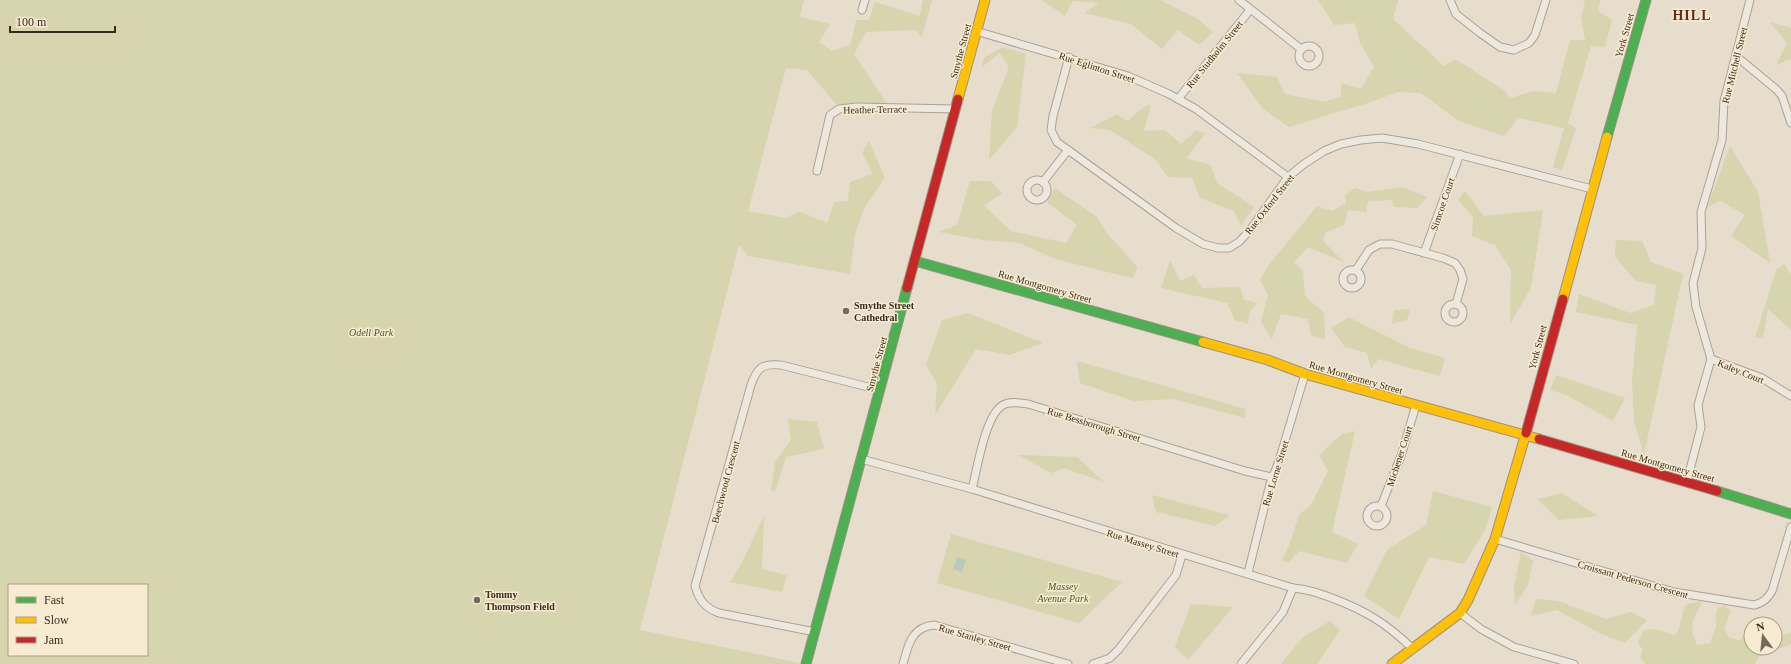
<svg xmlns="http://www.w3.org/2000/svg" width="1791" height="664" font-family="'Times New Roman',serif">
<rect width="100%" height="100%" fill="#e6ddcc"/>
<g fill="#d6d5ae" fill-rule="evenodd">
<path d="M0 0H804L800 17 830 24 819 42 832 51 851 44 856 20H869L875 2 920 16 923 0H932L922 37 916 30 866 32 854 54 887 104H836L807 70 786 68 748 211 786 218 799 211 827 223 834 202 848 201 850 182 873 174 862 153 869 141 885 178 865 207 855 234 850 274 748 256 739 245 640 630 805 664H0ZM9 585H147V655H9Z"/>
<polygon points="1042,0 1160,0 1198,19 1213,32 1199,45 1178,30 1162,49 1131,24 1084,13 1099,3 1073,1 1065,16"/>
<polygon points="1318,0 1398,0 1393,19 1444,66 1455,59 1504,90 1510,98 1534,91 1556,93 1570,40 1585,40 1581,17 1585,3 1583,0 1600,0 1598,11 1612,20 1605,47 1591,46 1568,123 1576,128 1562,170 1553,167 1564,128 1518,118 1504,136 1459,121 1421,93 1398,92 1371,102 1289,127 1262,108 1237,73 1277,77 1285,94 1325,102 1341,96 1341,83 1361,89 1374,67 1360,43 1355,23 1334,25"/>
<polygon points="1770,22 1791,28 1791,59 1776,65 1787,43"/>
<polygon points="1002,47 1026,54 1017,127 989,160 992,111 1009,67 1000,53 982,67 984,58"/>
<polygon points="1151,104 1144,131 1165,130 1181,144 1197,130 1205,134 1186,158 1211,165 1217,183 1254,207 1241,225 1234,211 1200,198 1192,178 1168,177 1156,160 1110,130 1090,128 1117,114 1127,121 1144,107"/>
<polygon points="1730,146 1758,192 1770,263 1731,236 1745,215 1720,201 1707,208"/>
<polygon points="970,181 991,181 1002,193 984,206 1011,231 1066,243 1077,225 1047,202 1055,188 1097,217 1106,232 1138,268 1132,278 1055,259 1020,243 982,240 939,232 957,225"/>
<polygon points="1403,187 1427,197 1417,208 1394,207 1392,200 1368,201 1366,212 1348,210 1344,225 1325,233 1323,241 1344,262 1308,247 1294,262 1303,271 1305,296 1324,313 1325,340 1311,335 1308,319 1281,314 1272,339 1261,322 1268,295 1260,280 1268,266 1317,206 1332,211 1346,203 1345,195 1355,188 1367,192"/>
<polygon points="1465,191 1484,216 1543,210 1531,288 1510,324 1511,270 1495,245 1472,236 1473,217 1458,200"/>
<polygon points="1616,240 1642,241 1651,262 1683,274 1644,454 1634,421 1632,380 1637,325 1576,312 1579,294 1630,313 1654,305 1656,285 1636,281 1615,257"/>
<polygon points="1170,260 1180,281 1194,275 1202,288 1240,287 1244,300 1258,303 1250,310 1248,324 1235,320 1227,303 1161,288"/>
<polygon points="1784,264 1791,274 1791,330 1768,309 1763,338 1755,338 1776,270"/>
<polygon points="1410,309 1407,320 1392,324 1394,310"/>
<polygon points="968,313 1043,343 1010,355 976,349 935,415 937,384 926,365 942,320"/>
<polygon points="1349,317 1410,348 1445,358 1440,376 1378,359 1371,369 1367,353 1345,347 1331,328"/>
<polygon points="1077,361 1246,409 1245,418 1173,399 1134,401 1080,383"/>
<polygon points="1556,375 1625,398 1613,421 1564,394 1550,390"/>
<polygon points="788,419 817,422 824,449 786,457 775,492 771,490 775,462 791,440"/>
<polygon points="1355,431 1332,532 1358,544 1347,563 1299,551 1288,563 1282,560 1290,543 1299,515 1311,505 1328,471 1319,455 1342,434"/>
<polygon points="1018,455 1077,457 1104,482 1064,468 1052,473"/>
<polygon points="1433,491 1492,507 1486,528 1464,564 1429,557 1399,619 1364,596 1387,550 1426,525"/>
<polygon points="1562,493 1598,516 1559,520 1537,499"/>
<polygon points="1152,495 1230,515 1215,526 1156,512"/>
<polygon points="764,516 762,569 787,575 782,592 730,582 742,562"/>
<polygon points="951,534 1122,582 1079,623 937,583"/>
<polygon points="1521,552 1533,561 1528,585 1515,605 1514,587"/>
<polygon points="1536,599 1558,601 1606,619 1631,612 1647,620 1625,643 1601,634 1557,610 1531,616"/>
<path d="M1701 601V606C1690 622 1690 628 1697 645L1710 643 1716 627V612L1718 608 1723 606 1731 610 1724 629 1729 637 1740 641 1747 630V639H1751V648H1775V637L1791 633V644L1759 657 1755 664H1646L1640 658 1643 650 1638 643 1643 631C1652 627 1665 631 1674 636 1682 627 1681 616 1685 605Z"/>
<polygon points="1191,604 1233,607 1188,660 1175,647"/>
<polygon points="1330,621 1340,630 1317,664 1281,664 1302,638"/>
</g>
<polygon fill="#b8cabf" points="957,557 966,560 962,572 953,569"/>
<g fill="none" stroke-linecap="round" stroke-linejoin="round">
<defs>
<g id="street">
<polyline points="1239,0 1301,49"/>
<polyline points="1450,0 1456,14 1480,33 1500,47 1514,50 1529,43 1535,35 1546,0"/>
<polyline points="862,10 865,0"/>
<polyline points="976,31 1128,76 1169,94 1196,109 1288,177"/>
<circle cx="1309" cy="56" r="10"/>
<polyline points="1736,56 1777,90 1782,96 1791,123"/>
<polyline points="1069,57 1053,116 1051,130 1057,142 1176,228 1203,244 1218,248 1229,248 1239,242 1250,230 1288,177 1304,164 1324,151 1341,144 1361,140 1382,138 1418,144 1592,189"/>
<polyline points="1178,99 1250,10"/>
<polyline points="817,171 830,115 839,109 857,107 956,109"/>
<circle cx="1037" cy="190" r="10"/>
<polyline points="1043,182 1068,150"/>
<polyline points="1424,253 1460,154"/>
<circle cx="1352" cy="279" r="9"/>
<polyline points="1356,270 1369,250 1380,244 1392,244 1443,258 1455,263 1460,270 1463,279 1456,304"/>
<circle cx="1454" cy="313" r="9"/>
<polyline points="1711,359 1762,378 1791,396"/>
<path d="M861 459 972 489 1293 588C1307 589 1318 593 1332 598 1366 611 1386 623 1413 649"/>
<polyline points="1687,481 1701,427 1698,405 1711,359 1696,307 1693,283 1702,248 1701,212 1722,140 1724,101 1750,0"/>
<path d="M972 489C977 470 985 415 1003 405 1010 401 1019 403 1028 404L1245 471 1272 477"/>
<circle cx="1377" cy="516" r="10"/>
<polyline points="1381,506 1401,456 1416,405"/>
<path d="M1495 539 1674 592 1754 605C1763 603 1767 599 1772 591L1791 527"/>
<polyline points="1248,573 1270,484 1279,461 1305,374"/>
<polyline points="1460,613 1481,629 1514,647 1574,664"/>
<path d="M815 632 719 613C705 608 699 600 695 586L751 385C757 368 762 363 781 365L880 390"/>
<path d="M903 664C908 646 911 627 934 625L1068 664"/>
<polyline points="1093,664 1110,658 1119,649 1176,575 1182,555"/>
<polyline points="1241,664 1283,612 1293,588"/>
</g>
<g id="fast">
<polyline points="1607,137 1646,0"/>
<polyline points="915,261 1203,342"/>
<polyline points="1717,491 1791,514"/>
<polyline points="806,664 907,288"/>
</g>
<g id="slow">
<polyline points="958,99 985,0"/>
<polyline points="1563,299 1607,137"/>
<polyline points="1203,342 1268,360 1305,374 1539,439"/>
<polyline points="1392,664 1460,613 1468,600 1495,539 1526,433"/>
</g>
<g id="jam">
<polyline points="907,288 958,99"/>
<polyline points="1526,433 1563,299"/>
<polyline points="1539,439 1717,491"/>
</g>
</defs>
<use href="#street" stroke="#aba296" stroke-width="9"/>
<use href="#fast" stroke="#9a9185" stroke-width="11"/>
<use href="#slow" stroke="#9a9185" stroke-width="11"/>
<use href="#jam" stroke="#9a9185" stroke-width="11"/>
<use href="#street" stroke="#ede8de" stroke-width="7"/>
<use href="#fast" stroke="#4caf50" stroke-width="9"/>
<use href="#slow" stroke="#ffc107" stroke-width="9"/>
<use href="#jam" stroke="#c62828" stroke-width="9"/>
</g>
<g fill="#76695a" stroke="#f7ebd1" stroke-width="1.5">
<circle cx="846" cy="311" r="4"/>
<circle cx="477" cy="600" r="4"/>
</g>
<g text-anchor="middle" stroke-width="3" stroke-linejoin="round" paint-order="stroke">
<g font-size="10" fill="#3a2a1d" stroke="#f7ebd1">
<text transform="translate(1624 35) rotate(-74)" y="4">York Street</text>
<text transform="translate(960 51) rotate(-75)" y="4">Smythe Street</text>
<text transform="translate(1214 54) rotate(-51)" y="4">Rue Studholm Street</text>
<text transform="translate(1734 65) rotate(-76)" y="4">Rue Mitchell Street</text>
<text transform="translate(1097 67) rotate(18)" y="4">Rue Eglinton Street</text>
<text transform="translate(875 109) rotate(-1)" y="4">Heather Terrace</text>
<text transform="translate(1269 204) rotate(-52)" y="4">Rue Oxford Street</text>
<text transform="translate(1442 204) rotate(-71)" y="4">Simcoe Court</text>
<text transform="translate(1045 286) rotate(16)" y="4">Rue Montgomery Street</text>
<text transform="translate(1537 347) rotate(-75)" y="4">York Street</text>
<text transform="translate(876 364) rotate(-75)" y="4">Smythe Street</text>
<text transform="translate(1741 371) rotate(22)" y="4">Kaley Court</text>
<text transform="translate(1356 377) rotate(16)" y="4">Rue Montgomery Street</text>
<text transform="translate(1094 424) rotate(17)" y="4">Rue Bessborough Street</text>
<text transform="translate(1399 456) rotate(-72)" y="4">Michener Court</text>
<text transform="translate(1668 465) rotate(16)" y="4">Rue Montgomery Street</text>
<text transform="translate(1275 473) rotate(-73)" y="4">Rue Lorne Street</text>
<text transform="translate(725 482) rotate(-75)" y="4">Beechwood Crescent</text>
<text transform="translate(1143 543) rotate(17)" y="4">Rue Massey Street</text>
<text transform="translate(1633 579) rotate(16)" y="4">Croissant Pederson Crescent</text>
<text transform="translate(975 637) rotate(16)" y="4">Rue Stanley Street</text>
</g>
<g font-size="10" font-weight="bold" fill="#3a2a1d" stroke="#f7ebd1" text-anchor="start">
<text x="854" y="309">Smythe Street<tspan x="854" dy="12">Cathedral</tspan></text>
<text x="485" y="598">Tommy<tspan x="485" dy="12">Thompson Field</tspan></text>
</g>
<g font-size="10" font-style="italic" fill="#4b5722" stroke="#f7ebd1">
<text x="371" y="336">Odell Park</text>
<text x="1063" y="590">Massey<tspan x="1063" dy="12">Avenue Park</tspan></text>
</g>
<g font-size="14" font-weight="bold" letter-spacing="1" fill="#68291a" stroke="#f7ebd1">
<text x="1692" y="20">HILL</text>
</g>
</g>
<rect x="8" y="584" width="140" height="72" fill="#f7ebd1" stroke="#ab9e89"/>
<rect x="16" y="597" width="20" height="6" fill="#4caf50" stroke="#ab9e89"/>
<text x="44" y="604" font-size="12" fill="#3a2a1d">Fast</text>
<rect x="16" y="617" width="20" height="6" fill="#ffc107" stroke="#ab9e89"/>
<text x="44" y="624" font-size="12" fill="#3a2a1d">Slow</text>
<rect x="16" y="637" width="20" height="6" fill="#c62828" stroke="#ab9e89"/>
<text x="44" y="644" font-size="12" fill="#3a2a1d">Jam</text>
<g transform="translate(1763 636) rotate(345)"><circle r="19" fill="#f7ebd1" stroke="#ab9e89"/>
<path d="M0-3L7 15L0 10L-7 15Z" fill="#76695a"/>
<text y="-6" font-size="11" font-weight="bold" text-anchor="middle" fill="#3a2a1d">N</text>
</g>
<path d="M10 26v6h105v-6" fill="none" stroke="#3a2a1d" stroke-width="2"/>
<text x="16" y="26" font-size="12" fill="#3a2a1d" stroke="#f7ebd1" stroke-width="3" paint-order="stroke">100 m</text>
</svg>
